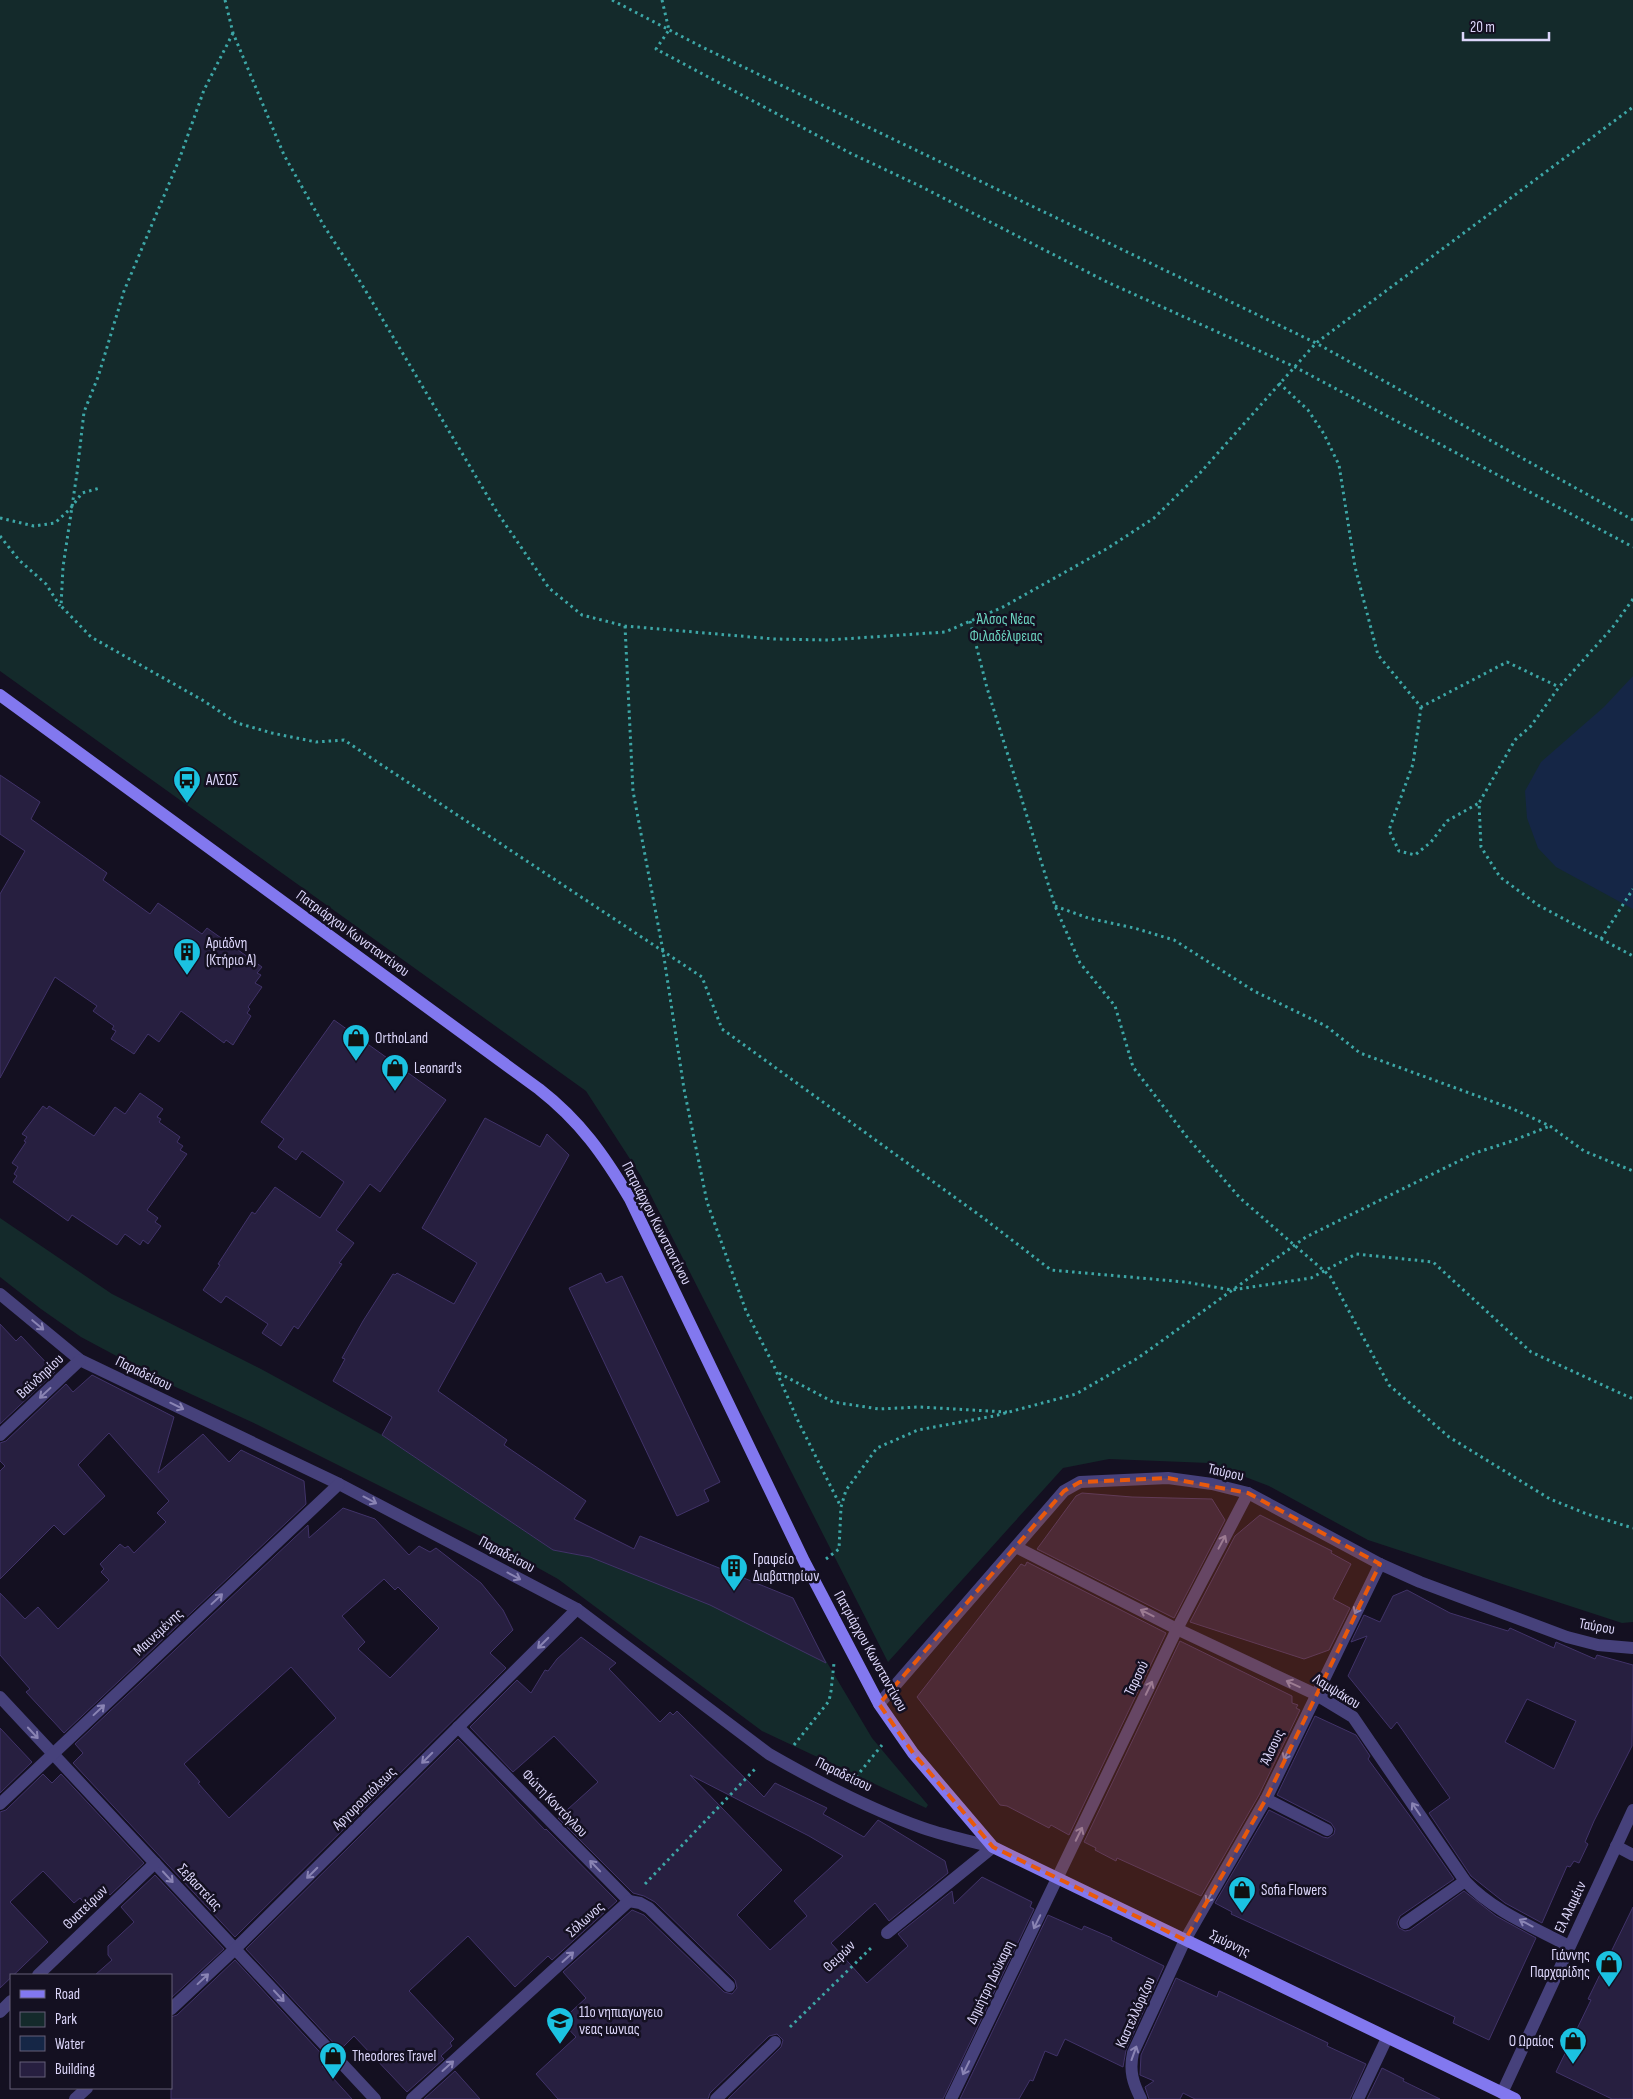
<svg xmlns="http://www.w3.org/2000/svg" width="1633" height="2099" font-family="'Sofia Sans Condensed',sans-serif">
<rect width="100%" height="100%" fill="#141021"/>
<g fill="#142a2b">
<polygon points="0,0 1633,0 1633,1622 1622,1623 1368,1540 1269,1486 1209,1463 1109,1459 1063,1468 888,1662 641,1176 586,1091 0,671"/>
<polygon points="0,1218 112,1294 261,1369 382,1435 553,1550 590,1557 816,1644 872,1738 928,1805 926,1808 762,1731 558,1579 488,1540 258,1425 167,1383 81,1337 41,1309 0,1277"/>
</g>
<polygon fill="#152646" points="1633,676 1633,909 1556,867 1538,848 1527,818 1525,791 1541,762 1604,707"/>
<g fill="#271f40" stroke="#413369" fill-rule="evenodd">
<polygon points="0,775 40,802 31,819 107,873 103,880 150,914 158,903 202,934 207,928 262,967 257,973 261,975 255,983 262,987 248,1007 250,1009 247,1013 251,1016 233,1045 226,1040 224,1043 181,1011 159,1042 148,1034 134,1054 111,1039 116,1031 112,1029 114,1026 93,1011 97,1006 55,977 0,1078 0,894 25,851 0,834"/>
<polygon points="334,1020 446,1100 380,1192 370,1184 336,1230 354,1243 339,1263 342,1264 298,1329 294,1326 281,1346 262,1333 268,1324 226,1296 221,1303 203,1290 220,1265 218,1264 252,1212 255,1214 275,1187 320,1218 344,1182 302,1151 296,1160 278,1147 284,1139 261,1122"/>
<polygon points="140,1093 163,1109 157,1117 161,1119 159,1122 180,1137 177,1142 183,1146 180,1150 187,1154 147,1210 158,1218 155,1222 161,1226 148,1244 143,1240 140,1245 125,1234 117,1245 72,1215 68,1221 13,1182 17,1176 14,1174 18,1167 12,1163 26,1142 24,1141 27,1137 22,1134 43,1106 47,1109 49,1106 94,1136 115,1107 125,1114"/>
<polygon points="485,1118 540,1147 547,1134 569,1155 438,1391 507,1440 504,1445 586,1501 574,1519 634,1549 640,1536 793,1598 826,1663 710,1605 590,1557 553,1550 382,1435 392,1417 333,1381 345,1359 342,1358 363,1321 393,1274 395,1275 397,1273 454,1304 477,1263 422,1228"/>
<polygon points="601,1273 606,1283 622,1276 720,1482 704,1490 709,1501 677,1516 569,1288"/>
<polygon points="0,1324 16,1341 21,1336 55,1372 0,1424"/>
<polygon points="92,1375 174,1417 158,1473 203,1434 229,1462 241,1450 304,1481 306,1504 64,1733 26,1692 30,1689 0,1655 0,1593 25,1619 38,1607 58,1629 109,1580 101,1572 104,1569 100,1564 120,1544 125,1548 128,1546 134,1553 166,1522 157,1513 169,1501 109,1433 78,1465 105,1496 64,1535 54,1525 0,1579 0,1471 5,1466 0,1461 0,1443 6,1441 66,1384 73,1392"/>
<polygon points="1082,1493 1132,1497 1212,1499 1225,1520 1174,1618 1037,1549 1076,1496"/>
<path d="M343 1508 375 1519 409 1555 419 1546 430 1552 436 1548 481 1583 503 1610 513 1630 490 1653 506 1668 235 1937 73 1763 83 1753 75 1744 308 1525 309 1538ZM384 1579 395 1590 398 1587 439 1628 390 1678 358 1649 365 1642 342 1616ZM291 1667 336 1718 229 1818 198 1783 200 1782 184 1764Z"/>
<polygon points="1260,1515 1332,1551 1331,1553 1351,1564 1333,1599 1350,1608 1329,1650 1304,1659 1190,1622 1235,1536"/>
<polygon points="1027,1562 1166,1633 1069,1835 1051,1825 1049,1828 1007,1806 1000,1805 917,1697 1021,1564 1025,1566"/>
<path d="M1407 1590 1450 1613 1508 1631 1510 1628 1554 1648 1556 1642 1595 1659 1597 1655 1633 1665 1632 1746 1594 1821 1585 1842 1588 1844 1579 1863 1574 1861 1570 1867 1567 1866 1542 1923 1505 1903 1471 1876 1429 1813 1450 1798 1397 1722 1391 1729 1348 1676 1367 1636 1351 1642 1364 1615 1380 1622 1393 1596ZM1527 1699 1576 1721 1554 1769 1505 1742Z"/>
<path d="M581 1637 616 1663 609 1669 660 1722 670 1712 673 1715 677 1711 764 1797 775 1783 827 1808 823 1814 864 1837 878 1820 945 1861 948 1873 889 1921 875 1903 831 1943 867 1983 908 1946 898 1934 952 1891 954 1904 982 1877 1032 1902 1030 1907 1034 1909 943 2099H728L781 2047 783 2040 777 2034 769 2036 710 2093 708 2099H558L536 2074 576 2037 561 2021 586 1998 563 1972 632 1910 644 1915 724 1992 732 1994 737 1988 735 1980 655 1902 644 1896 633 1893 558 1818 598 1782 554 1736 513 1772 470 1727 517 1680 531 1693 545 1670 548 1671 557 1659ZM690 1775 809 1836 843 1856 794 1901 807 1916 770 1950 737 1915 782 1870Z"/>
<polygon points="1180,1641 1292,1696 1292,1703 1298,1705 1296,1708 1300,1710 1259,1795 1201,1896 1117,1858 1116,1861 1095,1850 1096,1848 1084,1842"/>
<polygon points="1315,1716 1356,1735 1370,1756 1368,1759 1415,1823 1454,1879 1400,1916 1397,1923 1399,1928 1405,1931 1410,1930 1464,1891 1496,1916 1536,1938 1489,2040 1453,2023 1455,2017 1231,1914 1232,1912 1215,1903 1269,1810 1323,1837 1328,1838 1334,1834 1335,1829 1331,1823 1277,1795"/>
<polygon points="0,1728 32,1762 0,1793"/>
<polygon points="458,1739 545,1830 546,1829 617,1901 552,1960 548,1956 515,1987 468,1936 409,1991 454,2039 450,2043 452,2046 441,2056 444,2059 407,2092 354,2036 340,2050 246,1949"/>
<polygon points="43,1774 52,1783 61,1774 144,1863 110,1895 105,1890 87,1906 80,1898 74,1903 43,1871 10,1902 48,1942 0,1988 0,1812 6,1810"/>
<polygon points="155,1875 224,1949 171,1998 171,1975 95,1975 112,1960 108,1955 108,1946 134,1922 121,1907"/>
<polygon points="1633,1907 1633,2099 1612,2099 1556,2072 1591,2000 1588,1999"/>
<polygon points="1048,1915 1082,1930 1084,1926 1112,1938 1111,1940 1164,1966 1126,2050 1123,2067 1065,2039 1057,2056 1045,2051 1033,2081 1030,2080 1019,2099 960,2099"/>
<polygon points="235,1960 328,2061 322,2066 352,2099 171,2099 171,2017 177,2015"/>
<polygon points="1176,1978 1217,1997 1219,1991 1328,2043 1327,2046 1366,2064 1350,2099 1195,2099 1183,2093 1180,2099 1149,2099 1145,2087 1154,2081 1140,2075 1141,2055"/>
<polygon points="1382,2068 1404,2079 1403,2081 1440,2099 1367,2099"/>
<polygon points="455,2071 480,2099 424,2099"/>
</g>
<g fill="none" stroke-linecap="round" stroke-linejoin="round">
<g stroke="#3da7a7" stroke-width="3" stroke-dasharray="2.5 4" stroke-linecap="butt">
<polyline points="225,0 233,33 284,155 324,226 361,283 497,512 549,588 582,615 625,626 774,639 828,640 945,632 1003,607 1108,548 1154,518 1200,473 1316,343 1633,107"/>
<polyline points="612,0 704,48 1316,343 1633,520"/>
<polyline points="662,0 669,30 656,49 850,153 918,185 1107,282 1295,367 1633,547"/>
<polyline points="233,33 204,90 179,160 124,291 98,377 84,412 77,473 63,567 61,606 91,637 204,701 237,723 272,733 316,742 344,740 702,977 722,1029 982,1217 1051,1270 1185,1282 1232,1290 1311,1278 1356,1254 1433,1262 1531,1352 1633,1399"/>
<polyline points="1279,383 1308,410 1324,434 1339,465 1355,567 1378,655 1421,707 1507,662 1559,687"/>
<polyline points="0,518 34,526 55,523 70,509 82,493 100,488"/>
<polyline points="0,536 19,560 46,584 60,606"/>
<polyline points="1633,599 1612,628 1559,687 1531,726 1515,740 1479,803 1481,847 1500,877 1538,905 1633,956"/>
<polyline points="970,621 987,688 1055,906 1080,963 1115,1006 1133,1067 1187,1137 1240,1198 1330,1276 1389,1385 1449,1437 1550,1499 1587,1514 1633,1528"/>
<polyline points="625,626 633,791 663,951 684,1089 707,1202 746,1311 774,1366 799,1423 841,1507"/>
<polyline points="1421,707 1413,764 1389,830 1399,851 1415,855 1431,842 1447,821 1479,803"/>
<polyline points="1055,906 1088,918 1134,928 1174,940 1254,991 1326,1026 1360,1053 1513,1109 1550,1126 1584,1151 1633,1171"/>
<polyline points="1601,939 1633,889"/>
<polyline points="779,1373 833,1402 879,1409 919,1407 1007,1412"/>
<polyline points="826,1559 839,1549 841,1507 846,1490 877,1448 918,1430 994,1416 1076,1394 1138,1358 1306,1237 1475,1153 1512,1141 1550,1126"/>
<polyline points="794,1745 829,1701 831,1691 834,1663"/>
<polyline points="856,1777 882,1745"/>
<polyline points="645,1884 755,1769"/>
<polyline points="790,2027 873,1946"/>
</g>
<g stroke="#46417b" stroke-width="12">
<polyline points="1266,1799 1327,1830"/>
<polyline points="1405,1923 1465,1881"/>
</g>
<g stroke="#46417b" stroke-width="12">
<path d="M0 1294 80 1360 339 1484 577 1609 769 1754C816 1781 872 1810 923 1828 946 1836 970 1841 993 1847"/>
<polyline points="0,1435 80,1360"/>
<path d="M1016 1547 1177 1629 1315 1694 1353 1717 1465 1881C1493 1911 1533 1927 1569 1946"/>
<polyline points="0,1697 375,2099"/>
<polyline points="879,1704 1064,1491 1080,1482 1168,1478 1212,1484 1248,1493 1380,1564 1420,1582 1567,1637 1598,1645 1633,1648"/>
<polyline points="458,1727 629,1901"/>
<polyline points="0,1804 339,1484"/>
<polyline points="1616,1846 1633,1855"/>
<polyline points="629,1901 640,1903 649,1908 729,1986"/>
<polyline points="887,1933 993,1847"/>
<polyline points="38,1975 155,1863"/>
<polyline points="171,2009 235,1949 577,1609"/>
<polyline points="0,2012 11,2001"/>
<polyline points="1502,2093 1633,1810"/>
<polyline points="75,2099 87,2088"/>
<polyline points="412,2099 629,1901"/>
<polyline points="716,2099 775,2042"/>
<polyline points="951,2099 1177,1629 1248,1493"/>
<path d="M1141 2099C1133 2083 1129 2071 1133 2053L1185 1940 1266 1799 1380 1564"/>
<polyline points="1358,2099 1387,2038"/>
</g>
<path stroke="#8278ef" stroke-width="12" d="M0 695 539 1089C580 1121 604 1155 630 1199L804 1561 879 1704 913 1753 993 1847 1515 2099"/>
</g>
<defs><path id="oneway-shaft" d="M-6 0H5M1.5-3L5.5 0L1.5 3" fill="none" stroke-width="1.6" stroke-linecap="round" stroke-linejoin="round" transform="scale(1.25)"/></defs>
<g stroke="#8a84b4">
<use href="#oneway-shaft" transform="translate(38 1325) rotate(40)"/>
<use href="#oneway-shaft" transform="translate(45 1393) rotate(137)"/>
<use href="#oneway-shaft" transform="translate(177 1406) rotate(26)"/>
<use href="#oneway-shaft" transform="translate(370 1500) rotate(28)"/>
<use href="#oneway-shaft" transform="translate(1222 1542) rotate(-62)"/>
<use href="#oneway-shaft" transform="translate(514 1576) rotate(28)"/>
<use href="#oneway-shaft" transform="translate(217 1599) rotate(-43)"/>
<use href="#oneway-shaft" transform="translate(1358 1607) rotate(116)"/>
<use href="#oneway-shaft" transform="translate(1147 1613) rotate(-153)"/>
<use href="#oneway-shaft" transform="translate(543 1643) rotate(135)"/>
<use href="#oneway-shaft" transform="translate(1293 1684) rotate(-155)"/>
<use href="#oneway-shaft" transform="translate(1149 1688) rotate(-64)"/>
<use href="#oneway-shaft" transform="translate(99 1710) rotate(-43)"/>
<use href="#oneway-shaft" transform="translate(33 1733) rotate(47)"/>
<use href="#oneway-shaft" transform="translate(1287 1753) rotate(115)"/>
<use href="#oneway-shaft" transform="translate(427 1758) rotate(135)"/>
<use href="#oneway-shaft" transform="translate(1416 1809) rotate(-124)"/>
<use href="#oneway-shaft" transform="translate(1079 1834) rotate(-64)"/>
<use href="#oneway-shaft" transform="translate(595 1866) rotate(-134)"/>
<use href="#oneway-shaft" transform="translate(312 1873) rotate(135)"/>
<use href="#oneway-shaft" transform="translate(168 1877) rotate(47)"/>
<use href="#oneway-shaft" transform="translate(1210 1896) rotate(120)"/>
<use href="#oneway-shaft" transform="translate(1037 1922) rotate(116)"/>
<use href="#oneway-shaft" transform="translate(1526 1923) rotate(-152)"/>
<use href="#oneway-shaft" transform="translate(568 1957) rotate(-42)"/>
<use href="#oneway-shaft" transform="translate(203 1979) rotate(-43)"/>
<use href="#oneway-shaft" transform="translate(279 1996) rotate(47)"/>
<use href="#oneway-shaft" transform="translate(1134 2053) rotate(-70)"/>
<use href="#oneway-shaft" transform="translate(448 2066) rotate(-42)"/>
<use href="#oneway-shaft" transform="translate(966 2068) rotate(116)"/>
</g>
<path fill="#e8590c" fill-opacity="0.2" stroke="#e8590c" stroke-width="4" stroke-dasharray="10 6" stroke-linejoin="round" d="M1168 1478 1248 1493 1380 1564 1266 1799 1185 1940 993 1847 913 1753 879 1704 1064 1491 1080 1482Z"/>
<defs>
<symbol id="bus-pin" viewBox="-11 -11 22 30"><path d="M0 17L-7.5 6A9.5 9.5 0 1 1 7.5 6Z" fill="#1bc2e1" stroke="#141021"/><path d="M-5-6H5V4H4V6H2V4H-2V6H-4V4H-5ZM-3.5-4V0h7V-4ZM-3.5 1.2v1.5H-2V1.2ZM2 1.2v1.5H3.5V1.2Z" fill="#111"/></symbol>
<symbol id="building-pin" viewBox="-11 -11 22 30"><path d="M0 17L-7.5 6A9.5 9.5 0 1 1 7.5 6Z" fill="#1bc2e1" stroke="#141021"/><path d="M-4-6H4V6H1V3H-1V6H-4ZM-2.5-4.3h1.7v1.8h-1.7ZM.8-4.3h1.7v1.8H.8ZM-2.5-1h1.7V.8h-1.7ZM.8-1h1.7V.8H.8Z" fill="#111"/></symbol>
<symbol id="shop-pin" viewBox="-11 -11 22 30"><path d="M0 17L-7.5 6A9.5 9.5 0 1 1 7.5 6Z" fill="#1bc2e1" stroke="#141021"/><path d="M-5-2.5h2.3a2.7 3.5 0 0 1 5.4 0H5L5.5 6h-11ZM-1.5-2.5h3a1.5 2.3 0 0 0-3 0Z" fill="#111"/></symbol>
<symbol id="school-pin" viewBox="-11 -11 22 30"><path d="M0 17L-7.5 6A9.5 9.5 0 1 1 7.5 6Z" fill="#1bc2e1" stroke="#141021"/><path d="M0-5L7-2L0 1L-7-2ZM-4 1L0 2.5L4 1V4Q0 6-4 4Z" fill="#111"/></symbol>
</defs>
<g fill-rule="evenodd">
<use href="#bus-pin" x="171" y="764" width="32" height="43"/>
<use href="#building-pin" x="171" y="936" width="32" height="43"/>
<use href="#shop-pin" x="340" y="1022" width="32" height="43"/>
<use href="#shop-pin" x="379" y="1052" width="32" height="43"/>
<use href="#building-pin" x="718" y="1552" width="32" height="43"/>
<use href="#shop-pin" x="1226" y="1874" width="32" height="43"/>
<use href="#shop-pin" x="1593" y="1948" width="32" height="43"/>
<use href="#school-pin" x="544" y="2005" width="32" height="43"/>
<use href="#shop-pin" x="1557" y="2025" width="32" height="43"/>
<use href="#shop-pin" x="317" y="2040" width="32" height="43"/>
</g>
<g text-anchor="middle" stroke-width="5" stroke-linejoin="round" paint-order="stroke">
<g font-size="15" fill="#6ad2be" stroke="#141021">
<text x="1006" y="624">Άλσος Νέας<tspan x="1006" dy="17">Φιλαδέλφειας</tspan></text>
</g>
<g font-size="15" fill="#dcd6fa" stroke="#141021" text-anchor="start">
<text x="206" y="785">ΑΛΣΟΣ</text>
<text x="206" y="948">Αριάδνη<tspan x="206" dy="17">(Κτήριο Α)</tspan></text>
<text x="375" y="1043">OrthoLand</text>
<text x="414" y="1073">Leonard's</text>
<text x="753" y="1564">Γραφείο<tspan x="753" dy="17">Διαβατηρίων</tspan></text>
<text x="1261" y="1895">Sofia Flowers</text>
<text x="1590" y="1960" text-anchor="end">Γιάννης<tspan x="1590" dy="17">Παρχαρίδης</tspan></text>
<text x="579" y="2017">11ο νηπιαγωγειο<tspan x="579" dy="17">νεας ιωνιας</tspan></text>
<text x="1554" y="2046" text-anchor="end">Ο Ωραίος</text>
<text x="352" y="2061">Theodores Travel</text>
</g>
<g font-size="15" fill="#dcd6fa" stroke="#141021">
<text transform="translate(353 933) rotate(36)" y="5">Πατριάρχου Κωνσταντίνου</text>
<text transform="translate(657 1223) rotate(63)" y="5">Πατριάρχου Κωνσταντίνου</text>
<text transform="translate(144 1373) rotate(26)" y="5">Παραδείσου</text>
<text transform="translate(40 1376) rotate(-43)" y="5">Βαϊνδηρίου</text>
<text transform="translate(1226 1472) rotate(13)" y="5">Ταύρου</text>
<text transform="translate(507 1554) rotate(28)" y="5">Παραδείσου</text>
<text transform="translate(1597 1626) rotate(10)" y="5">Ταύρου</text>
<text transform="translate(158 1632) rotate(-43)" y="5">Μαινεμένης</text>
<text transform="translate(871 1651) rotate(61)" y="5">Πατριάρχου Κωνσταντίνου</text>
<text transform="translate(1136 1678) rotate(-64)" y="5">Ταρσού</text>
<text transform="translate(1337 1691) rotate(32)" y="5">Λαμψάκου</text>
<text transform="translate(1272 1747) rotate(-65)" y="5">Άλσους</text>
<text transform="translate(844 1774) rotate(26)" y="5">Παραδείσου</text>
<text transform="translate(364 1798) rotate(-45)" y="5">Αργυρουπόλεως</text>
<text transform="translate(555 1803) rotate(46)" y="5">Φώτη Κοντόγλου</text>
<text transform="translate(200 1887) rotate(47)" y="5">Σεβαστείας</text>
<text transform="translate(85 1907) rotate(-44)" y="5">Θυατείρων</text>
<text transform="translate(1570 1907) rotate(-65)" y="5">Ελ Αλαμέιν</text>
<text transform="translate(585 1919) rotate(-42)" y="5">Σόλωνος</text>
<text transform="translate(1230 1943) rotate(26)" y="5">Σμύρνης</text>
<text transform="translate(839 1956) rotate(-44)" y="5">Θειρών</text>
<text transform="translate(990 1982) rotate(-64)" y="5">Δημήτρη Δούκαρη</text>
<text transform="translate(1135 2012) rotate(-66)" y="5">Καστελλόριζου</text>
</g>
</g>
<rect x="10" y="1974" width="162" height="115" fill="#141021" stroke="#645f78"/>
<rect x="20" y="1990" width="25" height="8" fill="#8278ef" stroke="#645f78"/>
<text x="55" y="1999" font-size="15" fill="#dcd6fa">Road</text>
<rect x="20" y="2012" width="25" height="15" fill="#142a2b" stroke="#645f78"/>
<text x="55" y="2024" font-size="15" fill="#dcd6fa">Park</text>
<rect x="20" y="2036" width="25" height="15" fill="#152646" stroke="#645f78"/>
<text x="55" y="2049" font-size="15" fill="#dcd6fa">Water</text>
<rect x="20" y="2062" width="25" height="15" fill="#271f40" stroke="#645f78"/>
<text x="55" y="2074" font-size="15" fill="#dcd6fa">Building</text>
<path d="M1463 32v8h86v-8" fill="none" stroke="#dcd6fa" stroke-width="2.5"/>
<text x="1470" y="32" font-size="15" fill="#dcd6fa" stroke="#141021" stroke-width="4" paint-order="stroke">20 m</text>
</svg>
